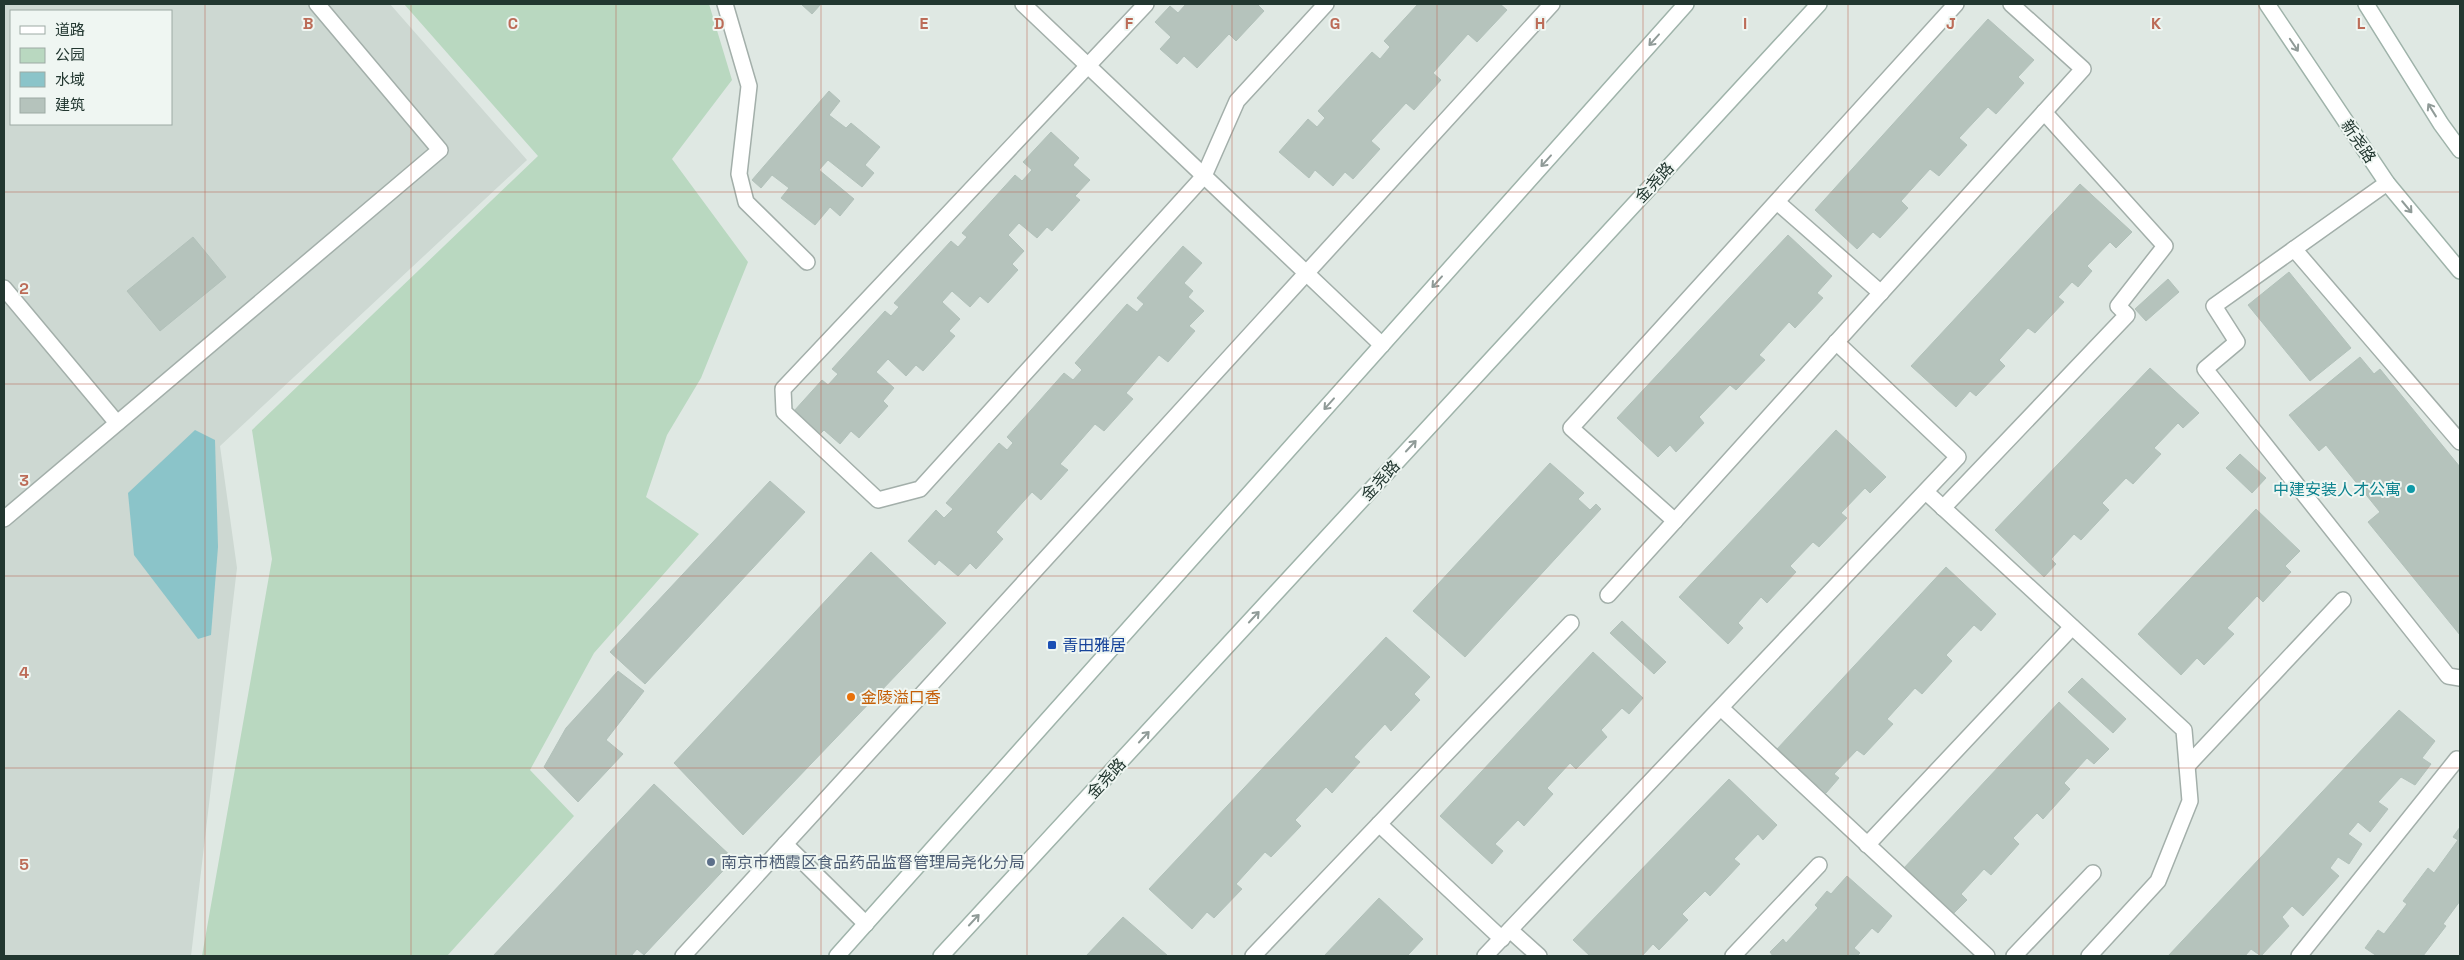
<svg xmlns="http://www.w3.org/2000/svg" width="2464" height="960" font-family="'Space Grotesk','Noto Sans SC',sans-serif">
<rect width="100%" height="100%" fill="#dfe8e3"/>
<path fill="#cdd8d2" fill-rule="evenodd" d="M4 4H390L527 160 220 446 237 568 191 956H4ZM11 11H171V124H11Z"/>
<polygon fill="#b9d8c0" points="404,4 709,4 732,80 672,159 748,262 701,378 667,435 646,497 699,534 594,653 530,770 574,816 447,956 202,956 272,559 252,430 538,156"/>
<polygon fill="#8bc4c9" points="195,430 215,440 218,547 211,635 198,639 134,555 128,493"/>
<g fill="#b5c3bc" stroke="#b2c1ba">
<polygon points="801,4 821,4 812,14"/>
<polygon points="1186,4 1257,4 1264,11 1236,41 1229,34 1197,68 1184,56 1177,64 1160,49 1171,37 1155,22 1170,6 1178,13"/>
<polygon points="1418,4 1500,4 1507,10 1477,42 1468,34 1433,73 1441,80 1414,110 1406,103 1371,141 1380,149 1353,179 1345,172 1333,186 1315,170 1309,178 1279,152 1308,119 1317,127 1325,118 1318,111 1372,52 1380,59 1390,47 1384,41"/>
<polygon points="1988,19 2034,60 2018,77 2024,83 1996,114 1988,107 1959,138 1967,145 1939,176 1930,169 1901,201 1908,208 1880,238 1873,232 1857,249 1815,210"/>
<polygon points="829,91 840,101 829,115 846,128 851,123 880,147 865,165 874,173 862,187 828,160 819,170 854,199 840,216 830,207 815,225 781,198 789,188 772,175 761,188 752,180"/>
<polygon points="1051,132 1079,158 1073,165 1090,180 1075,196 1080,200 1052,231 1047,227 1037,238 1019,223 1008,235 1024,251 1012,264 1018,270 988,303 980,296 970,307 952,291 942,302 960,319 949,331 955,336 923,371 916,365 906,376 888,359 876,372 894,388 883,401 888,406 859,438 851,431 840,444 824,430 820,434 794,411 822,380 828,385 838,374 832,369 885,311 891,316 899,307 894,303 951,241 958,247 967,237 962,233 1015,175 1022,181 1032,170 1023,162"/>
<polygon points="2080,184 2132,232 2116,248 2110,242 2087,266 2092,271 2078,287 2072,282 2058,297 2064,302 2035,333 2028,328 1999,360 2005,366 1976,396 1970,391 1956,407 1911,366"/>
<polygon points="1788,235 1832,276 1817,293 1823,298 1795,328 1789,322 1759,355 1765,360 1736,390 1730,385 1699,417 1704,423 1676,452 1670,445 1658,457 1617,418"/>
<polygon points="193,237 226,277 160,331 127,291"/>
<polygon points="1183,246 1202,263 1184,283 1193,291 1188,297 1204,311 1189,326 1195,331 1168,362 1159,355 1126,393 1133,399 1104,431 1095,424 1060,464 1068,470 1041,500 1032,492 996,532 1003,539 976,569 970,563 958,576 939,560 935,565 908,541 936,510 944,518 953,509 946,503 999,443 1007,450 1013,443 1007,437 1064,373 1073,380 1082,370 1075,363 1127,304 1137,312 1144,304 1137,298"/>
<polygon points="2289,272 2351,348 2310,381 2248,305"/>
<polygon points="2168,279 2179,292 2146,321 2135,309"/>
<polygon points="2360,357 2374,374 2380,369 2460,467 2460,635 2368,522 2380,512 2326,445 2319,451 2289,415"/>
<polygon points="2150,368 2199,413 2183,428 2178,423 2154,448 2161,454 2133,484 2126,478 2102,503 2109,510 2081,540 2074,534 2051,559 2056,564 2044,577 1995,530"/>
<polygon points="1836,430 1886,477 1870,493 1865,488 1841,513 1847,518 1819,547 1813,542 1790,566 1796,572 1767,603 1761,597 1738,623 1743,628 1728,644 1679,597"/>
<polygon points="2240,454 2266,478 2252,493 2226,468"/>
<polygon points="1550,463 1584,493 1578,499 1590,510 1596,504 1601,509 1465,657 1413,611"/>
<polygon points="770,481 805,512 645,684 610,652"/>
<polygon points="2256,509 2300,551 2285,566 2291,572 2263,602 2257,596 2227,628 2234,634 2204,665 2197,658 2181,675 2138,634"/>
<polygon points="871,552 946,623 743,835 674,763"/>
<polygon points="1946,567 1996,614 1981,631 1974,625 1946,655 1952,661 1922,694 1915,688 1887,719 1893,724 1864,755 1857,750 1834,774 1839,778 1826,793 1777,749"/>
<polygon points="1622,621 1666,662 1654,674 1610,633"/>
<polygon points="1386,637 1430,677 1414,694 1420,700 1391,731 1385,724 1354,757 1360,762 1332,793 1326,787 1295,820 1301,826 1271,857 1265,852 1236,884 1242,889 1214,918 1207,912 1192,929 1149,889"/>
<polygon points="1593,652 1643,698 1629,714 1622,708 1601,730 1607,737 1576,769 1570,763 1547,788 1553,794 1524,826 1518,820 1495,844 1503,851 1492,864 1440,816"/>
<polygon points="618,671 644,691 606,740 623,754 578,802 544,767 566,728"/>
<polygon points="2082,678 2126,719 2113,733 2068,692"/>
<polygon points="2059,702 2109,749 2094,764 2087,758 2064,783 2070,789 2043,819 2037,813 2013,838 2019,844 1991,875 1984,869 1961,894 1967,900 1952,915 1903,869"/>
<polygon points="2399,710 2435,741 2422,758 2431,764 2415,785 2401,777 2378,802 2388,809 2370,832 2358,822 2348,834 2362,844 2349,864 2338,857 2330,868 2339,876 2303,916 2292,906 2282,917 2289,926 2261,956 2251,949 2245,956 2168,956"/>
<polygon points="1729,779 1777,825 1763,840 1758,834 1734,859 1740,864 1710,896 1705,891 1682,914 1688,920 1659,950 1653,944 1642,956 1590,956 1573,940"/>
<polygon points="654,784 734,859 644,955 637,949 631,956 493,956"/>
<polygon points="2460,827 2460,901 2443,924 2446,926 2423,956 2377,956 2365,948 2378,930 2384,934 2407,904 2403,901 2428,868 2434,873 2458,840 2453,837"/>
<polygon points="1847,876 1892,916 1878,933 1872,928 1854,948 1860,953 1857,956 1773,956 1770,952 1783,939 1786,943 1818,908 1815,905 1827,891 1831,894"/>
<polygon points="1379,898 1423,939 1408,955 1409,956 1324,956"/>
<polygon points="1123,917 1168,956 1086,956"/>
</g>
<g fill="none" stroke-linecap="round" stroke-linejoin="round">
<defs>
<g id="service">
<polyline points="725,4 749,86 739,174 746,202 807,262"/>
<polyline points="1023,4 1382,345"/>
<polyline points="1146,4 783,389 784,412 878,500 920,489 1204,176 1237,101 1326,4"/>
<polyline points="2387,183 2214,306 2237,342 2205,369 2448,676 2460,678"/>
<polyline points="1777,202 1881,293"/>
<polyline points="2294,249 2460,442"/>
<polyline points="4,288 117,423"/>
<polyline points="1926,492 2184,730 2190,801 2158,881 2089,956"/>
<polyline points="1943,508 2127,315 2118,306 2165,246 2044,112"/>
<polyline points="4,519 440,150 317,4"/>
<polyline points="1675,521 1571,428 1956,4"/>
<polyline points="1608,595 2083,69 2011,4"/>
<polyline points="1721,708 1987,956"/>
<polyline points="2187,766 2343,600"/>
<polyline points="1379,824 1502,939"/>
<polyline points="1867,845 2072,627"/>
<polyline points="1510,930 1539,956"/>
<polyline points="683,956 1552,4"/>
<polyline points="1253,956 1571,623"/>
<polyline points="1485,956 1958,457 1836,342"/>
<polyline points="1733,956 1819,865"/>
<polyline points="2014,956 2093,873"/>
<polyline points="2299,956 2457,759 2460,761"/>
</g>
<polyline id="minor" points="785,844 866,924"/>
<g id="secondary">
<polyline points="2267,4 2387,183 2460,271"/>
<polyline points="2366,4 2441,124 2460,150"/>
<polyline points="837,956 1686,4"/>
<polyline points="941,956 1819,4"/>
</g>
</defs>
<use href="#service" stroke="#a3afaa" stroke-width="18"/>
<use href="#minor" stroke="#a3afaa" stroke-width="18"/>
<use href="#secondary" stroke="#9fb3aa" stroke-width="18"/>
<use href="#service" stroke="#fff" stroke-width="15"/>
<use href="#minor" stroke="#fff" stroke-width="15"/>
<use href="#secondary" stroke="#fff" stroke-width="15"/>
</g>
<defs><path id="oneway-shaft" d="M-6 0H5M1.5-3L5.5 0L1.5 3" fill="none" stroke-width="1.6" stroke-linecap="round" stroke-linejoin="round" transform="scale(1.25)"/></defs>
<g stroke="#909b98">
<use href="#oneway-shaft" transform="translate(1654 40) rotate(132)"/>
<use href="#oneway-shaft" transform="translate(2294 45) rotate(56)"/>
<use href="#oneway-shaft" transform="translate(2432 110) rotate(-122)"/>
<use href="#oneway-shaft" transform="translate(1546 161) rotate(132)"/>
<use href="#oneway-shaft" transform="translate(2407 207) rotate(50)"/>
<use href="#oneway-shaft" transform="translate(1437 282) rotate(132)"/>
<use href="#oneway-shaft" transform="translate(1329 404) rotate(132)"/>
<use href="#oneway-shaft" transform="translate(1411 446) rotate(-47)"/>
<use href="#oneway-shaft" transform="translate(1254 617) rotate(-47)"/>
<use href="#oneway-shaft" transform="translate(1144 737) rotate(-47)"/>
<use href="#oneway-shaft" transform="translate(974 920) rotate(-47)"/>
</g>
<path fill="none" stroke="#bc6c58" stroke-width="1" stroke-opacity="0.55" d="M205 4V956M411 4V956M616 4V956M821 4V956M1027 4V956M1232 4V956M1437 4V956M1643 4V956M1848 4V956M2053 4V956M2259 4V956M4 192H2460M4 384H2460M4 576H2460M4 768H2460"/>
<circle fill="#0f9aa8" stroke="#eff6f2" stroke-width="2" cx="2411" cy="489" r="5"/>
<rect fill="#1a4fb4" stroke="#eff6f2" stroke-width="2" x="1047" y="640" width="10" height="10" rx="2.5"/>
<circle fill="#e8710a" stroke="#eff6f2" stroke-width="2" cx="851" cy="697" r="5"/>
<circle fill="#5c6f8a" stroke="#eff6f2" stroke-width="2" cx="711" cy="862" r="5"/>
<g text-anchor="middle" stroke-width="4" stroke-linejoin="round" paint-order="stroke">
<g font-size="16" fill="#223730" stroke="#eff6f2">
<text transform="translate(2359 141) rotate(56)" y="6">新尧路</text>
<text transform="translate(1654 182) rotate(-47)" y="6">金尧路</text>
<text transform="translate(1380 480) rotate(-47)" y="6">金尧路</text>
<text transform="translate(1106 778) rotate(-47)" y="6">金尧路</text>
</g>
<g font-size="16" fill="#0d838f" stroke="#eff6f2" text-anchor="end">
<text x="2401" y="495">中建安装人才公寓</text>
</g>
<g font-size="16" fill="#164399" stroke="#eff6f2" text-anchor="start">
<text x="1062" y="651">青田雅居</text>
</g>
<g font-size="16" fill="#c56008" stroke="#eff6f2" text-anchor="start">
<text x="861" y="703">金陵溢口香</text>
</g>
<g font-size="16" fill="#4e5e75" stroke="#eff6f2" text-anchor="start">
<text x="721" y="868">南京市栖霞区食品药品监督管理局尧化分局</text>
</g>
</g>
<g font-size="16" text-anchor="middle" font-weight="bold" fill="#bc6c58" stroke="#eff6f2" stroke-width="4" stroke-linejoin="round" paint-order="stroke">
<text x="308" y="29">B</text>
<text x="513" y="29">C</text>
<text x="719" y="29">D</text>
<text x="924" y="29">E</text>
<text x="1129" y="29">F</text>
<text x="1335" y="29">G</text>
<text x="1540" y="29">H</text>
<text x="1745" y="29">I</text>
<text x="1951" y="29">J</text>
<text x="2156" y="29">K</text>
<text x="2361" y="29">L</text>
<text x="24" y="294">2</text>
<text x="24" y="486">3</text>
<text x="24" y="678">4</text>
<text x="24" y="870">5</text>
</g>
<rect width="2464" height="960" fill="none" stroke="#223730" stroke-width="10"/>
<rect x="10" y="10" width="162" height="115" fill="#eff6f2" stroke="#9daaa4"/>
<rect x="20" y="26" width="25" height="8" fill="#ffffff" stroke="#9daaa4"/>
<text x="55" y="35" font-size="15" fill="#223730">道路</text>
<rect x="20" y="48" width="25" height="15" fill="#b9d8c0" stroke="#9daaa4"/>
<text x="55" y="60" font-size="15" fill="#223730">公园</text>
<rect x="20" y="72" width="25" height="15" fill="#8bc4c9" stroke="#9daaa4"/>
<text x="55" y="85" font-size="15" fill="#223730">水域</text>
<rect x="20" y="98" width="25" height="15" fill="#b5c3bc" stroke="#9daaa4"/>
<text x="55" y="110" font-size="15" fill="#223730">建筑</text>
</svg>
